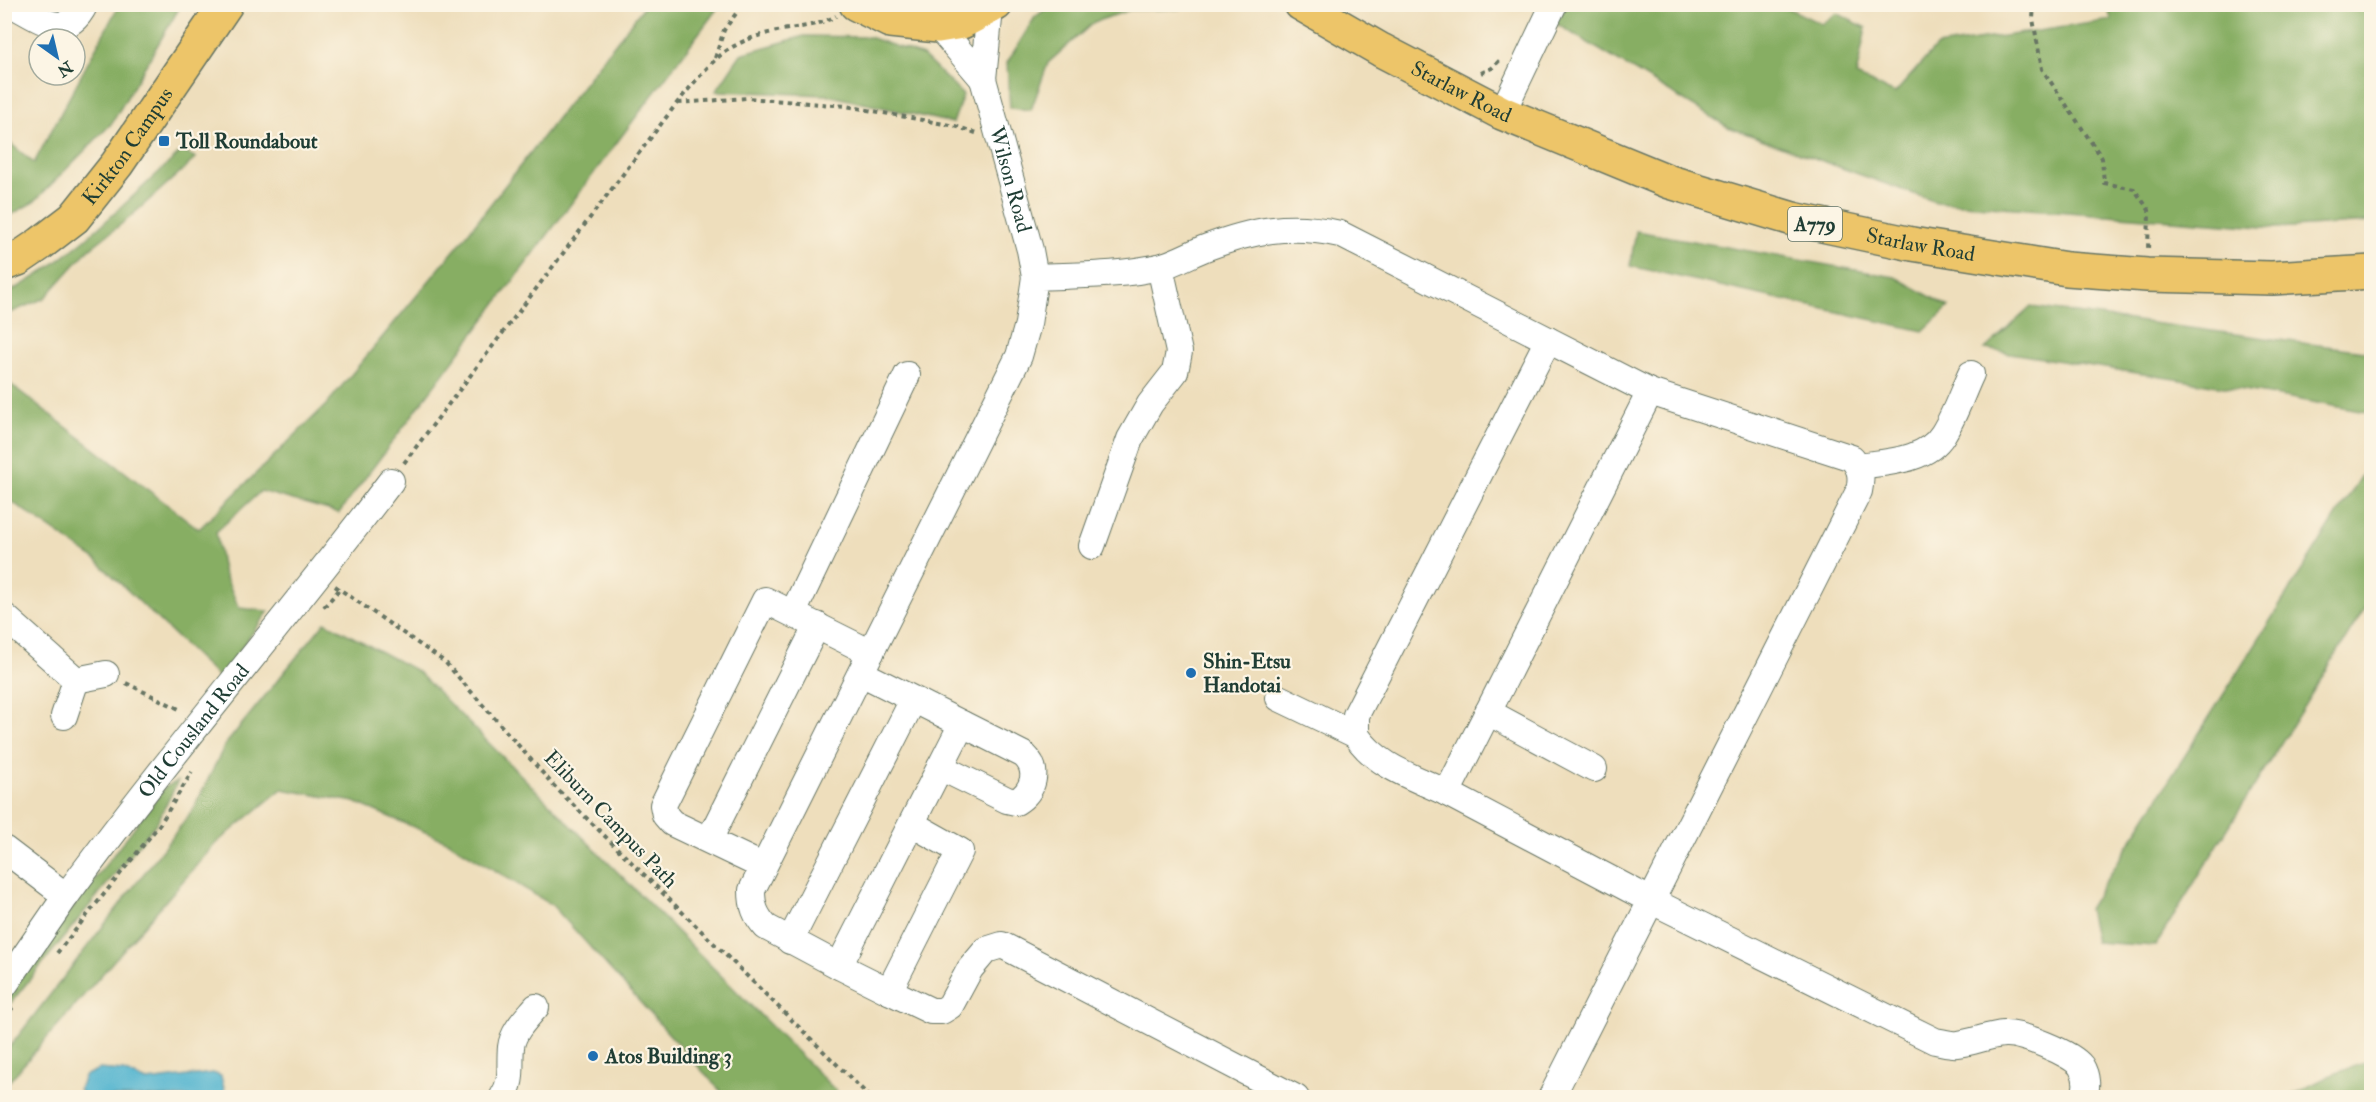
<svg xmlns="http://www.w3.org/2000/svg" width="2376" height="1102" font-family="'IM FELL Double Pica',serif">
<rect width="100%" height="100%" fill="#fcf5e5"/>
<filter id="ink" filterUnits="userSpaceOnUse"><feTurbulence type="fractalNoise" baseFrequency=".0167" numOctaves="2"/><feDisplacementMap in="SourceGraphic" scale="12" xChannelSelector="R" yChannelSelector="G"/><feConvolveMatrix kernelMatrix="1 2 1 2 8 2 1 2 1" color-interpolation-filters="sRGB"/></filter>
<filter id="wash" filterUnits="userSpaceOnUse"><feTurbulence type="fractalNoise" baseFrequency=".008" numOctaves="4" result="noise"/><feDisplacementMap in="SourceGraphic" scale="24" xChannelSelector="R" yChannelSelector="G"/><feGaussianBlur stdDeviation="1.35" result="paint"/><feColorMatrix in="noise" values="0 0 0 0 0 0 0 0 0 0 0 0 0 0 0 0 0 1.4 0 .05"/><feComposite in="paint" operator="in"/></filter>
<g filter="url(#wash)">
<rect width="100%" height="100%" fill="#eedebc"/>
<polygon fill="#aaca72" stroke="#648453" stroke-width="1.5" points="880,5 973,5 932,15"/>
<g fill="#87ae64" stroke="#53764c" stroke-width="1.5">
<polygon points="1053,4 1181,4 1181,5 1180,9 1130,10 1094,22 1048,63 1031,110 1010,108 1007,63 1035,17"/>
<polygon points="1568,4 1782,5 1821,24 1837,13 1866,28 1856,76 1895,93 1937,46 2112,20 2105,5 2371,5 2371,222 2276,228 1936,202 1728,127 1555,23"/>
<polygon points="119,5 181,5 112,123 34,202 5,218 5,139 34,163"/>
<polygon points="645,5 720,5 339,513 261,491 216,532 223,571 239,608 269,611 219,678 96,560 5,497 5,380 199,529 326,405 458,246"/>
<polygon points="804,36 869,37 923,56 963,95 953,123 827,95 716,91 741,54"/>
<path d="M182 151 196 158 129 218 87 251 45 298 5 315V294C68 264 129 198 182 151Z"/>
<polygon points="1636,231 1895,277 1949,307 1923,331 1630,266"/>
<polygon points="2031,307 2371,352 2371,413 2263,393 1985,349"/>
<polygon points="2371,461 2371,598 2155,946 2095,942 2088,909"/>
<polygon points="325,622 417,671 842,1097 726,1097 552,905 447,841 354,802 282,789 215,844 5,1086 5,1053 193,810 225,745"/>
<polygon points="178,781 157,822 5,1010 4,998 165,787"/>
<polygon points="2371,1060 2371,1097 2288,1097 2329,1076"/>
</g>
<polygon fill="#51b4cf" stroke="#387882" stroke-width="1.5" points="99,1069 123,1071 147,1081 213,1073 221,1076 226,1097 84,1097 79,1089 84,1076"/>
</g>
<g filter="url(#ink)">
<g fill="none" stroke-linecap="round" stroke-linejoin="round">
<defs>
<g id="minor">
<path d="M11 4C39 18 66 43 85 4"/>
<polyline points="938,26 983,79 990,9"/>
<path id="s1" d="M983 79 1030 250 1035 277"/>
<polyline points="1502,113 1554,4"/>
<path d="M1858 466C1887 462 1927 461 1943 434 1955 415 1962 393 1971 374"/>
<polyline points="1092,546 1130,439 1150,404 1175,372 1179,352 1160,267"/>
<polyline points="793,613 907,375"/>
<polyline points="4,616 76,680 64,716"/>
<path d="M861 673 1024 755C1040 770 1034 791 1016 802L1007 800 940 767"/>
<polyline points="76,680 106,674"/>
<polyline points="1279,698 1356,735 1356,715 1548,340"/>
<polyline points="1488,712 1594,769"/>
<path d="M962 724 839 966 766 927C755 915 752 906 752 890L1019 356 1028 324 1035 277C1075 275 1119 276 1159 267 1175 263 1190 254 1205 248 1253 230 1289 223 1340 234L1650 392 1852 458C1861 469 1862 477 1859 491L1551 1098"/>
<path d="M1356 735C1377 767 1414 777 1447 793L1650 392"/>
<path d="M1447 793 1652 901 1935 1041C1942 1042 1951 1045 1958 1044 1974 1042 1989 1035 2004 1034 2021 1033 2071 1053 2081 1066 2087 1076 2088 1088 2083 1098"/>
<polyline points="709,840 817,625"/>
<polyline points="4,849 66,896"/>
<polyline points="762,866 672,823 665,815 663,805 765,600 871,653"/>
<polyline points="790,941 913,700"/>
<polyline points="839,966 889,991 960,851 912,824"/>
<path id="s2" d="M4 986C25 956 45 926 66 896 170 754 285 621 391 481"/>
<polyline points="889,991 931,1011 942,1011 950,1006 970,969 986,950 1002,945 1296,1098"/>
<path d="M502 1098C514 1081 509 1066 511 1047 513 1031 526 1019 536 1007"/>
</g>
<g id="major">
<polyline points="856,4 890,21 938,26 962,22 996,4"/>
<path id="s3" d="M1301 4 1381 50 1502 113 1670 182 1793 219 1912 244 2067 269 2147 275 2272 278 2372 272"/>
<path id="s4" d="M4 264 18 259 40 244 74 218 117 164 226 4"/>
</g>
</defs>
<use href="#minor" stroke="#677564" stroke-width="28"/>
<use href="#major" stroke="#677564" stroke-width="36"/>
<g stroke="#677564" stroke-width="4" stroke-dasharray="4.5 4.5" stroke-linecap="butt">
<polyline points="2034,4 2033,19 2042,69 2102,158 2104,183 2134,189 2149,210 2148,251"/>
<polyline points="715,58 724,30 743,4"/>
<polyline points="1481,73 1492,68 1501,59"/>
<polyline points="678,103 747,98 846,106 955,126 976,133"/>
<path d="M404 463 677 103C712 62 722 43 777 31 798 27 818 26 836 16"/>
<polyline points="335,586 445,662 555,787 871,1098"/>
<polyline points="324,607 339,590"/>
<polyline points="126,683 181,710"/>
<polyline points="57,953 160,824 192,772"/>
<polyline points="4,1018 14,1006"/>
</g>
<use href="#minor" stroke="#fff" stroke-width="26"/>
<use href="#major" stroke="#edc569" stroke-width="33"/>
</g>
</g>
<g fill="#1f6fb2" stroke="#fcf5e5" stroke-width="2">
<rect x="158" y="135" width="12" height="12" rx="3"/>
<circle cx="1191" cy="673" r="6"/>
<circle cx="593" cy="1056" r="6"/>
</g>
<g text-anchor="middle" stroke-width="4.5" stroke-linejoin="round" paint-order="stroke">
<rect fill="#fcf5e5" stroke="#617469" stroke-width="1.5" x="1788" y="207" width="54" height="34" rx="4.5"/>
<g font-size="20" font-weight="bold" fill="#1f3d34">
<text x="1815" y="231">A779</text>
</g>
<g font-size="21" fill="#1f3d34" stroke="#fcf5e5">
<text dy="7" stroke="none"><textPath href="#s3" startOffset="183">Starlaw Road</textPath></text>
<text dy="7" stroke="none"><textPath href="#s4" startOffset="174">Kirkton Campus</textPath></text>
<text dy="7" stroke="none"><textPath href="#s1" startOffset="104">Wilson Road</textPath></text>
<text dy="7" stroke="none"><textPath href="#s3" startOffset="669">Starlaw Road</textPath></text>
<text dy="7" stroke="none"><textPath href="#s2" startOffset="318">Old Cousland Road</textPath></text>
<text transform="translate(611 819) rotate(46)" y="7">Eliburn Campus Path</text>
</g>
<g font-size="21" font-weight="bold" fill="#1f3d34" stroke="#fcf5e5" text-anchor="start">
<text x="176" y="148">Toll Roundabout</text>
<text x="1203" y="668">Shin-Etsu<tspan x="1203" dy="24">Handotai</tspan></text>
<text x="605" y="1063">Atos Building 3</text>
</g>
</g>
<rect width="2376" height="1102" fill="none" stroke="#fcf5e5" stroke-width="24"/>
<g transform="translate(57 57) rotate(146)"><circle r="28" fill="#fcf5e5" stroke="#a4ab9e" stroke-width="1.5"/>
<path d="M0-4.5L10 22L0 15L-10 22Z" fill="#1f6fb2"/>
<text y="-9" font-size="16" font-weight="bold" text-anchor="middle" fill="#1f3d34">N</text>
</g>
</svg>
